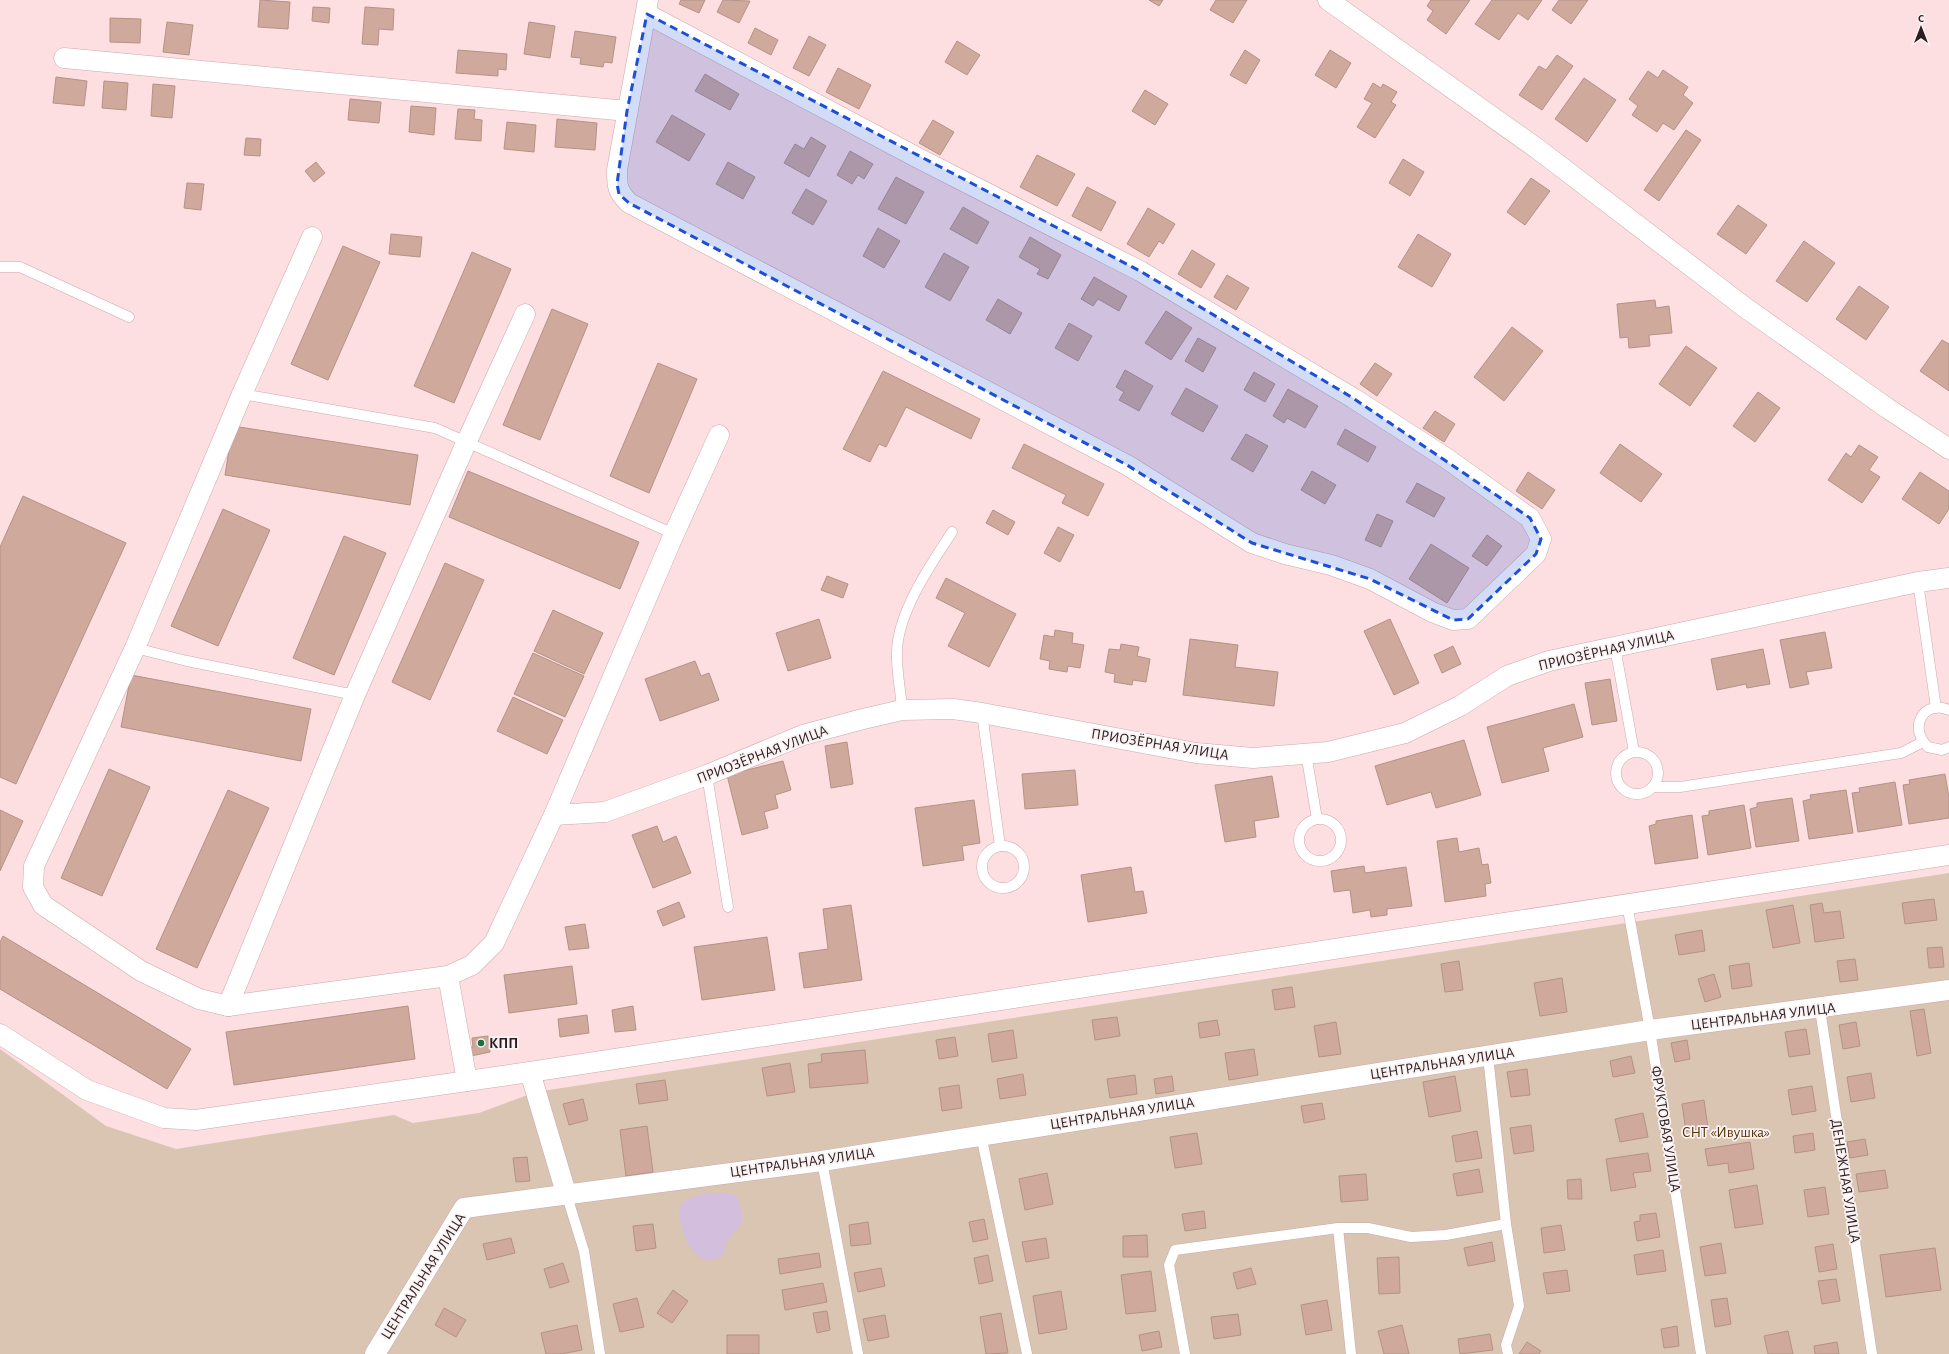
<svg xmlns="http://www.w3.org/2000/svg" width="1949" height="1354" font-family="'Alegreya Sans',sans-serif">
<rect width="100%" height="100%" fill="#fddee1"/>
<polygon fill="#d9c5b1" points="1949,873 1949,1354 0,1354 0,1049 106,1126 176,1149 394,1115 413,1123 479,1113 536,1092"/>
<path fill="#d3bedd" d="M727 1193C744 1195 741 1212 741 1225 737 1230 730 1236 727 1242 724 1248 726 1254 719 1258 692 1271 679 1226 679 1208 690 1192 710 1193 727 1193Z"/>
<g fill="#cfa99c" stroke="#b49286">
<polygon points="260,0 290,2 288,29 258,27"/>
<polygon points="681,0 705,0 699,13 679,4"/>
<polygon points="723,0 750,1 739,23 717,12"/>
<polygon points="1149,0 1163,0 1159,6"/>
<polygon points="1216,0 1247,0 1233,23 1210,10"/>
<polygon points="1431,0 1470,0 1446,34 1427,20 1433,11 1427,6"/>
<polygon points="1492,0 1542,0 1528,20 1518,13 1499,40 1475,24"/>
<polygon points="1559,0 1588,0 1571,24 1552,10"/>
<polygon points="313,7 330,8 329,23 312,21"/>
<polygon points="365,7 394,9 393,30 379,29 378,45 362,44"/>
<polygon points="110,18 141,19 140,43 110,42"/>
<polygon points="167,22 193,25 189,55 163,52"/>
<polygon points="529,22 555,26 550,58 524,54"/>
<polygon points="755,28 778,40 771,55 748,43"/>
<polygon points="575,31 616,37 612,63 604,62 603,67 580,64 581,58 571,57"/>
<polygon points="809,36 826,45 809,76 793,68"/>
<polygon points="957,41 980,55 967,75 945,62"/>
<polygon points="458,50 507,54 506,70 498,69 498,76 456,73"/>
<polygon points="1245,50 1260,60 1246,84 1230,75"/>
<polygon points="1330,50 1351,63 1336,88 1315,75"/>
<polygon points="1557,55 1573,66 1542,110 1519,95 1539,66 1546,70"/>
<polygon points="838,68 871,85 859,109 826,92"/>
<polygon points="1663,70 1688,87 1683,95 1693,103 1674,130 1663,123 1657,132 1632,115 1638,106 1629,99 1648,71 1658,78"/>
<polygon points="705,74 739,94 730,110 695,91"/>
<polygon points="56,77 87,81 84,106 53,103"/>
<polygon points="1584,78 1616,100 1587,142 1555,119"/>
<polygon points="104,81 128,83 126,110 102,108"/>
<polygon points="1373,83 1381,88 1383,84 1397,92 1391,102 1396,105 1375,138 1357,127 1372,103 1364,99"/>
<polygon points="153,84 175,86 172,118 151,116"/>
<polygon points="1145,90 1168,104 1155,125 1132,111"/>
<polygon points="350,99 381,102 379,123 348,120"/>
<polygon points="411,106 436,108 434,135 409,132"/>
<polygon points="458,109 475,110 474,119 482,120 481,141 455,139"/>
<polygon points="672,115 705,134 689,161 656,142"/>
<polygon points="557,119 597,123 595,150 555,147"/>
<polygon points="933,120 954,132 940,155 919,143"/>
<polygon points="507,122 536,125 534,152 504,149"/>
<polygon points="1686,130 1701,140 1659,201 1644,190"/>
<polygon points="811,137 826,146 809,177 784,163 795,144 804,149"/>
<polygon points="246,138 261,139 260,156 244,155"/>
<polygon points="850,151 873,164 864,179 858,175 852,184 837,175"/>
<polygon points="1037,155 1075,174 1057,206 1020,187"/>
<polygon points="1403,159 1424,172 1410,196 1389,183"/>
<polygon points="316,162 325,173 314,182 305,171"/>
<polygon points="728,162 755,177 743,199 716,184"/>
<polygon points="896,177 924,192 906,224 878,209"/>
<polygon points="1531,178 1550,191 1525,225 1507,212"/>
<polygon points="187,183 204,184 201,210 184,208"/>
<polygon points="1087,187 1116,202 1101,231 1072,216"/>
<polygon points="806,189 827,201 813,225 792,213"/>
<polygon points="1738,205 1767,225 1746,254 1717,234"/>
<polygon points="963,207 989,222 977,244 950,229"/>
<polygon points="1148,208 1175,224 1163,244 1159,241 1149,257 1127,244"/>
<polygon points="878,228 900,241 884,268 863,256"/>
<polygon points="391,234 422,237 420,257 389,254"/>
<polygon points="1418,234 1451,254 1432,287 1398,267"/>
<polygon points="1030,237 1061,255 1048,279 1037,274 1040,269 1019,257"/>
<polygon points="1804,241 1835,263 1807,302 1776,281"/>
<polygon points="343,246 380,262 328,380 291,364"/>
<polygon points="1192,250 1215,264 1201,288 1178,274"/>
<polygon points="472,252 511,269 454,403 414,386"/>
<polygon points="944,253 969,267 950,301 925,287"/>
<polygon points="1227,275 1249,288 1236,310 1214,297"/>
<polygon points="1094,277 1127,296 1119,311 1098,299 1093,306 1081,299"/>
<polygon points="1859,286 1889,307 1866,340 1836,319"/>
<polygon points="998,299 1022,313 1010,334 986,320"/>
<polygon points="1655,300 1656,308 1669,306 1672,333 1649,335 1650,346 1629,348 1628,337 1620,338 1617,304"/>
<polygon points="552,309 588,324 540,440 503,425"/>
<polygon points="1166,311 1192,328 1171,360 1145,343"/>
<polygon points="1069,323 1092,336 1078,361 1055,348"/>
<polygon points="1512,327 1543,351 1504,401 1474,377"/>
<polygon points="1198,338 1216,348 1203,372 1185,361"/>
<polygon points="1942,340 1949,344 1949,391 1920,371"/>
<polygon points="1686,346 1717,368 1690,406 1659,384"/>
<polygon points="658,363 697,379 649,493 610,476"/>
<polygon points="1375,363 1392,374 1377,396 1360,384"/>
<polygon points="1125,370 1153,386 1139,411 1119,400 1124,392 1116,387"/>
<polygon points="883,371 980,419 971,439 906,407 886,447 879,444 870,462 843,449"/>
<polygon points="1254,372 1275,384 1265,402 1244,390"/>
<polygon points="1186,388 1218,406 1203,432 1171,414"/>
<polygon points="1288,389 1318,406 1305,428 1287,418 1284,423 1273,416"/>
<polygon points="1758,392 1780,408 1755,442 1733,426"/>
<polygon points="1435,411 1455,424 1444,442 1423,428"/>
<polygon points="233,426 418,455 410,505 225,475"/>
<polygon points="1345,429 1376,447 1368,462 1337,444"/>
<polygon points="1246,434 1268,446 1253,472 1231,459"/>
<polygon points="1024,444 1104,484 1088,516 1062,503 1066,495 1012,468"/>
<polygon points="1620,444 1662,474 1641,502 1600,473"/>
<polygon points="1859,445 1878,457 1869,470 1880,477 1862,503 1828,480 1846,453 1851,457"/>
<polygon points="468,471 639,542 620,589 449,517"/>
<polygon points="1312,471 1336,485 1325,504 1301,490"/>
<polygon points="1528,472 1555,490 1542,509 1516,491"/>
<polygon points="1920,472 1949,491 1949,509 1939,524 1902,499"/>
<polygon points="1417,483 1445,498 1434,517 1406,502"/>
<polygon points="23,496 126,543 16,784 0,777 0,547"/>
<polygon points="223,509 270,530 218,646 171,626"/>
<polygon points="993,510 1015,522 1008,535 986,523"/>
<polygon points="1377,514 1393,521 1381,547 1365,540"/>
<polygon points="1058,527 1074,535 1060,562 1044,553"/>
<polygon points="1487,535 1502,546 1487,566 1472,556"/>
<polygon points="344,536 386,553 334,675 293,658"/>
<polygon points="1431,544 1469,568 1447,603 1409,579"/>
<polygon points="445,563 484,580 430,700 392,682"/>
<polygon points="827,576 848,584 843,598 821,590"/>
<polygon points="946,578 1016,614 989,667 948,646 965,613 936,598"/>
<polygon points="553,610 603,633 584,674 534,651"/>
<polygon points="819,619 831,658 788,671 776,633"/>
<polygon points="1390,619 1419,683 1394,695 1364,631"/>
<polygon points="1055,630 1073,633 1072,643 1084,645 1080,668 1068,666 1067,672 1049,669 1050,661 1040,659 1044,635 1054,637"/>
<polygon points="1825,632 1832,668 1806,672 1809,684 1790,688 1780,640"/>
<polygon points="1190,639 1238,645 1235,667 1278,672 1274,706 1183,695"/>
<polygon points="1121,644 1139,647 1137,656 1150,659 1146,682 1133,680 1132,685 1114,682 1115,674 1105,672 1109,649 1120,650"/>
<polygon points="1453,646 1461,664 1442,673 1434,655"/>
<polygon points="1763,649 1770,684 1747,688 1746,684 1717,690 1711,659"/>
<polygon points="533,653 584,676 565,717 514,694"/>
<polygon points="695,661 701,676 709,673 719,700 660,721 645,679"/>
<polygon points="131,675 311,709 301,761 121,727"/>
<polygon points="1610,679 1617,721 1592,725 1585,683"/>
<polygon points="513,697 563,720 547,754 497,731"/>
<polygon points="1574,704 1583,737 1543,748 1549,771 1502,783 1487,727"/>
<polygon points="1464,740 1481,795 1436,808 1431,792 1387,805 1375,766"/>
<polygon points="847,742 853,784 831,788 825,746"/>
<polygon points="783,761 791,790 775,795 778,808 764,812 768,828 742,835 727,775"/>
<polygon points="109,769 150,787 102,896 61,878"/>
<polygon points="1075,770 1078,805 1025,809 1022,774"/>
<polygon points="1945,774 1949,798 1949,818 1909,824 1903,785 1910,784 1909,780"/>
<polygon points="1272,776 1279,817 1254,821 1256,837 1225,842 1215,785"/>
<polygon points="1895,782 1902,825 1858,832 1852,793 1860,792 1859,788"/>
<polygon points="228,790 269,808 197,968 156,949"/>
<polygon points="1846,790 1853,833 1809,839 1803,801 1811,799 1810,795"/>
<polygon points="1792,798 1799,841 1756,847 1750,809 1757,807 1757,803"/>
<polygon points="974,800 980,843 962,846 964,860 923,866 915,808"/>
<polygon points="1744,805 1751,848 1708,855 1702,816 1709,815 1709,811"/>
<polygon points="0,810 23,821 0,871"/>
<polygon points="1692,815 1698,858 1655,864 1649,826 1656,824 1656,821"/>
<polygon points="657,826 663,842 676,836 691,873 653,888 632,835"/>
<polygon points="1457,838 1459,852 1479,848 1482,865 1488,864 1491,883 1485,884 1486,896 1445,902 1437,841"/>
<polygon points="1364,866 1365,873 1406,867 1412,906 1387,909 1387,915 1371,917 1370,910 1353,913 1350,890 1334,892 1331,871"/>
<polygon points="1131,867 1135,892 1143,891 1147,913 1088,922 1081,875"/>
<polygon points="1934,899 1937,920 1905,924 1902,903"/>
<polygon points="679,902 685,917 663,926 657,911"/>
<polygon points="1822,903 1824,913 1840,911 1844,938 1815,942 1810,905"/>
<polygon points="851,905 862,980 804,988 799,953 828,949 823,909"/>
<polygon points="1793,905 1800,943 1773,948 1766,910"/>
<polygon points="585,924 589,948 569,950 565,927"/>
<polygon points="1702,930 1705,951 1679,955 1675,935"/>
<polygon points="3,936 191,1049 167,1089 0,989 0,942"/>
<polygon points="767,937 775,990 702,1000 694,947"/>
<polygon points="1942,947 1944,967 1929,968 1927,948"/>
<polygon points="1855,959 1858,980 1840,982 1837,961"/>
<polygon points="1459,961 1463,990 1445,992 1441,964"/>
<polygon points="1749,963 1752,986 1732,989 1729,966"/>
<polygon points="572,966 577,1004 509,1013 504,975"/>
<polygon points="1714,974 1721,997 1705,1002 1698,979"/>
<polygon points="1562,978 1567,1012 1540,1016 1534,983"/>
<polygon points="1292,987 1295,1007 1275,1010 1272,990"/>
<polygon points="408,1006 415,1059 234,1085 226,1032"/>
<polygon points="633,1006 636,1030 615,1032 612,1010"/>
<polygon points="1924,1009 1931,1053 1917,1056 1910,1011"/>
<polygon points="587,1015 589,1033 560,1037 558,1019"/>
<polygon points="1117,1017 1120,1036 1095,1040 1092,1020"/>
<polygon points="1217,1020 1220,1035 1200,1038 1198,1023"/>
<polygon points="1336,1022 1341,1054 1319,1057 1314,1026"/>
<polygon points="1856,1022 1860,1046 1843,1049 1839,1025"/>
<polygon points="1806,1029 1810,1054 1789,1057 1785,1032"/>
<polygon points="1013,1030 1017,1058 992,1062 988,1034"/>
<polygon points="488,1036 490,1052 466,1057 465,1048 473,1047 472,1038"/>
<polygon points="955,1037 958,1056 939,1059 936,1040"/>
<polygon points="1687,1040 1690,1059 1675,1062 1671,1043"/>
<polygon points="1254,1049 1258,1075 1229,1080 1225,1053"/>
<polygon points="865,1050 868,1083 810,1088 808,1064 822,1062 821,1054"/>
<polygon points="1631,1056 1635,1073 1613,1077 1610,1061"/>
<polygon points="790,1063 795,1092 767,1096 762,1068"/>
<polygon points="1527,1069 1530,1095 1511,1097 1507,1072"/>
<polygon points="1871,1073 1875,1098 1851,1102 1847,1077"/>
<polygon points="1023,1074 1026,1095 1000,1099 997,1079"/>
<polygon points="1135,1075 1137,1094 1110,1098 1107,1079"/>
<polygon points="1172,1076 1174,1091 1156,1094 1154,1079"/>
<polygon points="1455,1076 1461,1111 1429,1117 1423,1082"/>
<polygon points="665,1080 668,1100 639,1104 636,1084"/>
<polygon points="959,1085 962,1108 942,1111 939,1088"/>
<polygon points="1812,1086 1816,1111 1792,1115 1788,1090"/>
<polygon points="583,1099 588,1120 569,1125 563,1104"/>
<polygon points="1704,1100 1708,1128 1686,1131 1682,1104"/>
<polygon points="1322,1103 1325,1119 1304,1123 1301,1106"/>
<polygon points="1643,1113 1648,1137 1620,1142 1615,1119"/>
<polygon points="1531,1125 1534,1151 1514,1154 1510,1128"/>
<polygon points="647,1126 653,1172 626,1176 620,1130"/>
<polygon points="1477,1131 1482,1158 1456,1162 1452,1136"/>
<polygon points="1197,1133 1202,1164 1175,1168 1170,1137"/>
<polygon points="1813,1133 1815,1150 1795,1153 1793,1136"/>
<polygon points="1865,1139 1868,1155 1850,1158 1847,1142"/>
<polygon points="1750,1142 1754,1169 1729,1173 1728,1163 1708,1166 1705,1149"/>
<polygon points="1648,1153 1651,1171 1633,1173 1636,1187 1611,1191 1606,1159"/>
<polygon points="527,1157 530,1181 516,1182 513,1158"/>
<polygon points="1479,1169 1483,1192 1457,1196 1453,1174"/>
<polygon points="1885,1170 1888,1188 1859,1192 1856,1174"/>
<polygon points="1047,1173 1053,1204 1025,1210 1019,1179"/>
<polygon points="1366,1174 1368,1200 1341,1202 1339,1176"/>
<polygon points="1581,1179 1582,1199 1568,1199 1567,1180"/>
<polygon points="1757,1185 1763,1224 1735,1228 1729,1190"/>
<polygon points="1825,1187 1829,1214 1808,1217 1804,1190"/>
<polygon points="1204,1211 1206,1228 1185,1231 1182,1214"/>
<polygon points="1656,1213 1660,1237 1637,1241 1634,1222 1640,1221 1640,1215"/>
<polygon points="984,1219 988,1239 973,1242 969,1222"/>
<polygon points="868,1222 871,1244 851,1246 849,1225"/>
<polygon points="653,1224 656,1248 636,1251 633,1226"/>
<polygon points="1561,1225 1565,1250 1544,1253 1541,1228"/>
<polygon points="1147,1235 1148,1257 1123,1257 1123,1236"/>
<polygon points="511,1238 515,1253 487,1260 483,1244"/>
<polygon points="1046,1238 1049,1258 1026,1262 1022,1242"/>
<polygon points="1492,1242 1495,1261 1468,1266 1464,1248"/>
<polygon points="1721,1243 1726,1273 1705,1276 1700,1247"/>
<polygon points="1833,1244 1837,1269 1819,1272 1815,1247"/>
<polygon points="1935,1248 1941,1290 1886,1297 1880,1255"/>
<polygon points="1663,1250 1666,1271 1637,1275 1634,1255"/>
<polygon points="819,1253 821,1267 780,1274 778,1259"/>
<polygon points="988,1255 993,1281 979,1284 974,1258"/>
<polygon points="1399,1257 1400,1293 1379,1294 1377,1258"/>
<polygon points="563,1263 569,1282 550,1288 544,1269"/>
<polygon points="881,1268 885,1286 858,1292 854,1273"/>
<polygon points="1251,1268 1256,1284 1237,1289 1233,1273"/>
<polygon points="1567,1270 1570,1291 1547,1294 1543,1273"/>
<polygon points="1151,1271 1156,1311 1126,1314 1121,1275"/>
<polygon points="1836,1279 1840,1301 1822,1304 1818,1281"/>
<polygon points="823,1283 827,1302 785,1310 782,1290"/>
<polygon points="673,1290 688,1301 672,1323 657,1313"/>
<polygon points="1061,1291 1067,1329 1039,1334 1033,1296"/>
<polygon points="637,1298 644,1327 620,1332 613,1304"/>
<polygon points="1727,1298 1731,1324 1715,1327 1711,1300"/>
<polygon points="1327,1300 1332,1330 1306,1335 1301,1305"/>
<polygon points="444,1308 466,1320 456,1337 435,1325"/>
<polygon points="827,1311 830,1330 817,1333 813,1313"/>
<polygon points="1001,1313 1008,1353 986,1354 980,1317"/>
<polygon points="1238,1314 1241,1335 1214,1339 1211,1317"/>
<polygon points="885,1315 889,1337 868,1341 863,1319"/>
<polygon points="577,1325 582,1350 561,1354 546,1354 541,1333"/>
<polygon points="1402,1325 1409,1354 1384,1354 1378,1331"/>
<polygon points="1677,1326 1679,1346 1664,1348 1661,1329"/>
<polygon points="1159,1331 1162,1347 1142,1351 1139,1335"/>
<polygon points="1788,1331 1793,1354 1768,1354 1764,1336"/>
<polygon points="1490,1334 1493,1350 1460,1354 1458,1339"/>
<rect x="727" y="1335" width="32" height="19"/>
<polygon points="1527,1342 1541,1351 1539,1354 1519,1354"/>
<polygon points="1837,1342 1839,1354 1815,1354 1814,1346"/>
</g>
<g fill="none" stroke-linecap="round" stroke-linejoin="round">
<defs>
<g id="service">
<polyline points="0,267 20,267 129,317"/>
<polyline points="242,394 435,428 674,534"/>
<polyline points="1918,582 1936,708"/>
<polyline points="1615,647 1634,752"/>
<polyline points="135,648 187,661 355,695"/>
<path d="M902 710C901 691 896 670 897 651 898 612 931 564 952 532"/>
<path d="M1949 710C1923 699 1908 728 1928 747L1942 750 1949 747"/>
<polyline points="982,713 1000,846"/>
<circle cx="1637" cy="773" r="21"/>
<polyline points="1306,753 1317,819"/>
<polyline points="707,775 728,907"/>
<polyline points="1653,787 1680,787 1901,753 1923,742"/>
<circle cx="1320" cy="840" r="21"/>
<circle cx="1003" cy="867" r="21"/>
<polyline points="1627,904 1650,1030 1701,1354"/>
<polyline points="1820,1009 1872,1354"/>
<polyline points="1488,1056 1506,1224 1519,1306 1506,1345 1508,1354"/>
<polyline points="981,1135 1027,1354"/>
<polyline points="822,1161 858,1354"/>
<polyline points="566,1193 584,1251 600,1354"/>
<polyline points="1338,1228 1351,1354"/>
<polyline points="1185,1354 1169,1265 1175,1250 1338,1228 1368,1228 1411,1237 1446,1235 1506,1224"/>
</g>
<g id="minor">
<polyline points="1328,0 1539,150 1743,306 1887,408 1949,449"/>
<path d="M647 14 920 159 1140 271 1353 398 1446 458 1530 518 1541 539 1536 554 1468 619 1453 620 1432 612 1370 579 1331 565 1285 554 1252 543 1127 465 629 203C617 191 617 186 617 170L648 0"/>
<polyline points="64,58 627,111"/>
<polyline points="312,237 242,394 135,648 34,866 33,887 43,905 141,971 199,999 228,1006 448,976"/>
<polyline points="554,815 605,812 707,775 803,735 863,719 902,710 953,709 982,713 1196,753 1253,758 1328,752 1405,733 1460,706 1507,676 1549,661 1918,582 1949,578"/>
<polyline points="228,1006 355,695 467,441 525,314"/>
<polyline points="0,1034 87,1090 164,1118 196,1120 530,1072 1949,855"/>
<polyline points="530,1072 566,1193"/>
<polyline points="467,1081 448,976 472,965 494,943 554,815 674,534 719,435"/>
<polyline points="375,1354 464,1208 822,1161 1650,1030 1949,990"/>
</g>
</defs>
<use href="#service" stroke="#cea8ac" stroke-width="11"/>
<use href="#minor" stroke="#cea8ac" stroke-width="21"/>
<use href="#service" stroke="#fff" stroke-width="10"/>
<use href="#minor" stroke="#fff" stroke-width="20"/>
</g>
<path fill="#1d4ed8" fill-opacity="0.2" stroke="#1d4ed8" stroke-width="3" stroke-dasharray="8 5" stroke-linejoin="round" d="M647 14 1140 271 1353 398 1530 518 1541 539 1536 554 1468 619 1453 620 1370 579 1252 543 1127 465 629 203 619 194 617 184 627 111Z"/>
<circle fill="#1a6e3f" stroke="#faf2f2" stroke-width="1.5" cx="481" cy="1043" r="4"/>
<g text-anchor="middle" stroke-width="3.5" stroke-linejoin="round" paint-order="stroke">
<g font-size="15" fill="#2c1e1f" stroke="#faf2f2">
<text transform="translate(1606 650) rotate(-13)" y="5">ПРИОЗЁРНАЯ УЛИЦА</text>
<text transform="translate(1160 744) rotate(9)" y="5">ПРИОЗЁРНАЯ УЛИЦА</text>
<text transform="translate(762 754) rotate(-21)" y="5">ПРИОЗЁРНАЯ УЛИЦА</text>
<text transform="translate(1763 1016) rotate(-7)" y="5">ЦЕНТРАЛЬНАЯ УЛИЦА</text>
<text transform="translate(1442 1063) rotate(-9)" y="5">ЦЕНТРАЛЬНАЯ УЛИЦА</text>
<text transform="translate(1122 1113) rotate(-9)" y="5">ЦЕНТРАЛЬНАЯ УЛИЦА</text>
<text transform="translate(1666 1129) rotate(81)" y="5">ФРУКТОВАЯ УЛИЦА</text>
<text transform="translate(802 1162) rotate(-8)" y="5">ЦЕНТРАЛЬНАЯ УЛИЦА</text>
<text transform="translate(1846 1181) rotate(81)" y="5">ДЕНЕЖНАЯ УЛИЦА</text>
<text transform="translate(423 1276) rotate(-58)" y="5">ЦЕНТРАЛЬНАЯ УЛИЦА</text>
</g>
<g font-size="15" font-weight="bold" fill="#2c1e1f" stroke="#faf2f2" text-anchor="start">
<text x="489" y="1048">КПП</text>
</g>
<g font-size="15" fill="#533000" stroke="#faf2f2">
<text x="1726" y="1137">СНТ «Ивушка»</text>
</g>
</g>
<g transform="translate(1921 28)" stroke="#faf2f2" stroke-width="3" paint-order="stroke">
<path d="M0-3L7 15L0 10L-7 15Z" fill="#2c1e1f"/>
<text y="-6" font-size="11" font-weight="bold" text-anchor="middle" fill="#2c1e1f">С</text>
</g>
</svg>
